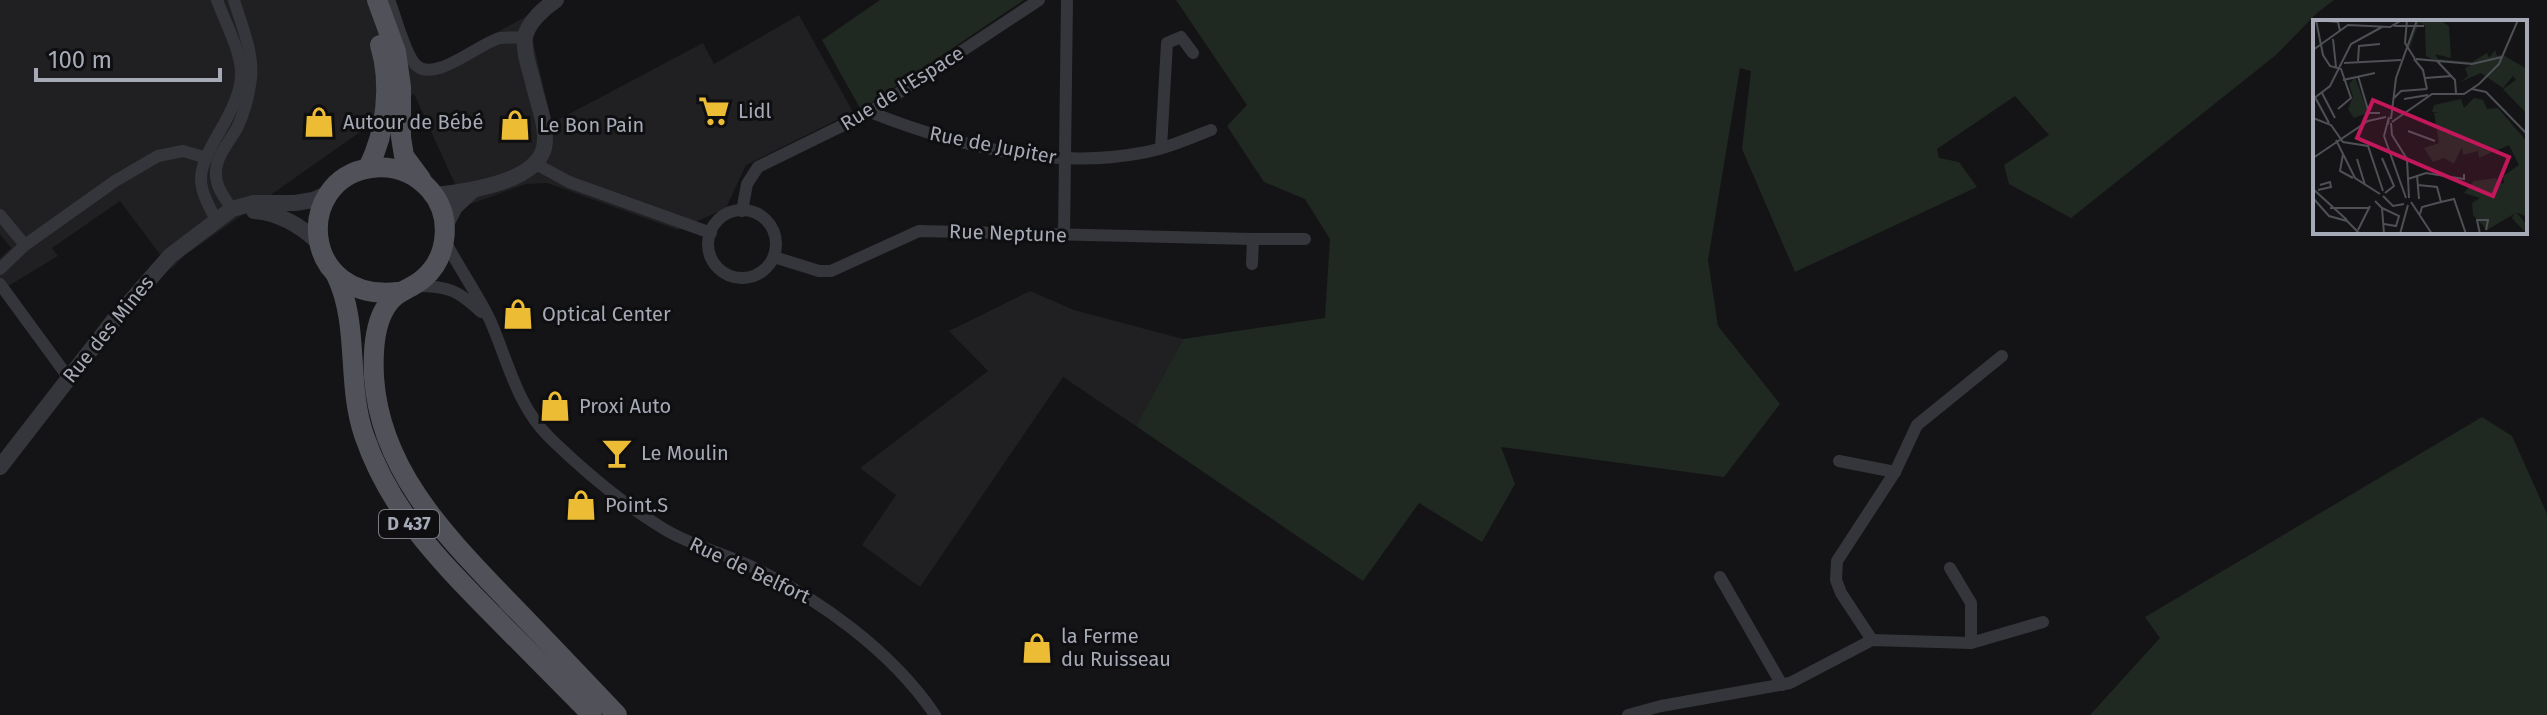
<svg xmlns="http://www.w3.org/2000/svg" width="2547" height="715" font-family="'Fira Sans',sans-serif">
<rect width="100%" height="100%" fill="#141416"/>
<g fill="#202023">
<polygon points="0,0 392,0 420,74 527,16 552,123 703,43 714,64 799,15 853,112 746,165 726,208 678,230 547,183 526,184 465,206 414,94 184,256 171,269 120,201 52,248 58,256 0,291 0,258 11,248 0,234"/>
<polygon points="1030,291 1074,310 1183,339 1136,426 1063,377 920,587 862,545 896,495 860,468 988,371 949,331"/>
</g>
<g fill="#202822">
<polygon points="880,0 1024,0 861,110 822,40"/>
<polygon points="1176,0 2334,0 2317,13 2276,55 2071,218 2009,184 2004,165 2049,135 2015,96 1937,149 1939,158 1959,162 1977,187 1795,272 1742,149 1751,71 1740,68 1708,260 1718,326 1780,404 1724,477 1501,447 1515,484 1482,542 1419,503 1363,581 1136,426 1183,339 1325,318 1330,239 1305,199 1264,182 1227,126 1247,105"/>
<polygon points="2482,417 2512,436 2547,514 2547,715 2090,715 2160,638 2145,617"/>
</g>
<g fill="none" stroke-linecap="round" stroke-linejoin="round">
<g stroke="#35363b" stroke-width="12">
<path d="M389 0C396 17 404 51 415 64 433 85 479 43 500 38 507 37 517 38 525 37"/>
<path d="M870 112C953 145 1050 170 1141 153 1165 149 1188 139 1211 130"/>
<polyline points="1161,148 1167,43 1181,37 1193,53"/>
<polyline points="536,164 569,182 711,233"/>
<path d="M232 209C227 201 219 192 217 182 211 160 229 144 238 126 245 111 249 95 251 78 254 53 241 24 234 0"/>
<circle cx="742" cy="244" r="34"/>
<polyline points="742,211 747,184 758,167 870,112 1039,0"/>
<polyline points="0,215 25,245 115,181 158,156 183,151 207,158"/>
<path d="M216 220C210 208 201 193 201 179 201 147 243 111 241 70 239 47 225 22 217 0"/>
<polyline points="1064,235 1067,0"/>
<path d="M445 241C459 268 477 293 490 320 508 361 517 406 550 438 585 472 623 504 664 529 690 545 720 552 748 565 817 597 892 651 935 715"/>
<polyline points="774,257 819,271 831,271 919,231 1253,239"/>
<polyline points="1252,264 1253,239 1305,239"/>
<polyline points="0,269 25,245"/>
<polyline points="0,284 68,377"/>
<path d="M416 286C448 286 458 290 481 312"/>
<polyline points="1839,461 1895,472"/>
<polyline points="1720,577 1782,685"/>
<polyline points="1872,640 1841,593 1836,580 1837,561 1895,472 1917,425 2002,356"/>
<polyline points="1971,643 2043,622"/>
<polyline points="1628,715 1661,706 1790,683 1872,640 1971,643 1971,603 1950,568"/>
</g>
<g stroke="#35363b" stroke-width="16">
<path d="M435 195C465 192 535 183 544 148 548 129 539 106 534 87 531 72 523 53 525 38 527 23 544 8 556 0"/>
<path d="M254 211C280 213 300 225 319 243"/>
<polyline points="445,226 455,207 472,191"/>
<polyline points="0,467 114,320 170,256 232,209 254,203 295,203 313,200 331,192"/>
</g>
<g stroke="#515259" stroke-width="20">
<polyline points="377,0 396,52 401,87 401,137 404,156 421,179"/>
<path d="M368 168C386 132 392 85 380 45"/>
<path d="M336 275C360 325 346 382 364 435 390 511 439 560 494 616 527 649 559 682 592 715"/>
<path d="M398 292C300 303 293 179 371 168 394 165 415 173 430 190 452 215 449 256 424 278 408 292 395 289 383 312 374 330 373 357 374 377 380 471 447 537 508 601 545 639 581 677 617 715"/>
</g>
</g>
<defs>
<symbol id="supermarket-bare" viewBox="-9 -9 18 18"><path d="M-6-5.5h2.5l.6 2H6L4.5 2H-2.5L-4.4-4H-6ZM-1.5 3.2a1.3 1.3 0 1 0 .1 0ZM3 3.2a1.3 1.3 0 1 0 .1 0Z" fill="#edbc35" stroke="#0f0f11" stroke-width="2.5" paint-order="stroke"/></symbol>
<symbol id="shop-bare" viewBox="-9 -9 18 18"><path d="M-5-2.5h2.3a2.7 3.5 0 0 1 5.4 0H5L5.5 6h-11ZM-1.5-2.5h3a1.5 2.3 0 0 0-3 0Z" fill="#edbc35" stroke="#0f0f11" stroke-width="2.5" paint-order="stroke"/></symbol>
<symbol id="bar-bare" viewBox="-9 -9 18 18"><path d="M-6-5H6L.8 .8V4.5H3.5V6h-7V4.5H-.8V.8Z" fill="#edbc35" stroke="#0f0f11" stroke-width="2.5" paint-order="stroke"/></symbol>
</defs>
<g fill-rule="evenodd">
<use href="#supermarket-bare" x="692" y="89" width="44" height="44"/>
<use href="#shop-bare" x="297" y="100" width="44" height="44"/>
<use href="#shop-bare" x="493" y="103" width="44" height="44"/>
<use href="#shop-bare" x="496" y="292" width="44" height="44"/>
<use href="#shop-bare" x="533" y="384" width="44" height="44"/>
<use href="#bar-bare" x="595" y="431" width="44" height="44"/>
<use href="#shop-bare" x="559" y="483" width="44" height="44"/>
<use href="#shop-bare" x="1015" y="626" width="44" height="44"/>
</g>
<g text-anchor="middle" stroke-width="6" stroke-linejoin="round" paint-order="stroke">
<rect fill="#0f0f11" stroke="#797c84" stroke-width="2" x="379" y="510" width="60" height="28" rx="6"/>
<g font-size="18" font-weight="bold" fill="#a6aab6">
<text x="409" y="530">D 437</text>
</g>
<g font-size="20" fill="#a6aab6" stroke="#0f0f11">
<text transform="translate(902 88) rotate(-32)" y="7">Rue de l'Espace</text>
<text transform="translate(993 145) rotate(11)" y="7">Rue de Jupiter</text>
<text transform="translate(1008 233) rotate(2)" y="7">Rue Neptune</text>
<text transform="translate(108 329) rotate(-51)" y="7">Rue des Mines</text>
<text transform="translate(750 570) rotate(25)" y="7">Rue de Belfort</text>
</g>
<g font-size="20" fill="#a6aab6" stroke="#0f0f11" text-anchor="start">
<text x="738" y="118">Lidl</text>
<text x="343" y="129">Autour de Bébé</text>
<text x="539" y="132">Le Bon Pain</text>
<text x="542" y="321">Optical Center</text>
<text x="579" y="413">Proxi Auto</text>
<text x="641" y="460">Le Moulin</text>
<text x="605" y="512">Point.S</text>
<text x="1061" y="643">la Ferme<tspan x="1061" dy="23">du Ruisseau</tspan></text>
</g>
</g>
<g transform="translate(2313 20)">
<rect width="214" height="214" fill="#141416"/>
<path d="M104 0H127L136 6 138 38 122 34 125 39 159 42 174 33 176 38 182 30 184 36 190 35 214 49V94L190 69 203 60 200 56 190 68 168 53 147 62 155 56 152 48 162 43H139L119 39 113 36 112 6 106 2 98 24 104 39 98 25 94 31ZM42 57 55 93 41 98 35 89 40 76 36 64ZM161 78 170 80 174 89 185 88 214 122V197L203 192 214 205 211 211 199 198 201 194 174 210 160 195 159 183 167 178 151 173 161 161 183 158 185 164 191 163 190 156 206 145 196 125 166 138 165 131 150 135 149 127 141 144 131 138 120 142 111 128 126 123 121 93 126 92H119L121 85 148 79 151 88Z" fill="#202822"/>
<path fill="none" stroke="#4e5056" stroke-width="2" d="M3 0 10 35 17 46 28 49 38 78 25 89M3 0 25 2 27 11M94 0 92 23 102 39M81 6H111M20 19 23 47M0 30 35 5 77 7 89 0M101 39 110 50 114 69M103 39 159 44 189 37M45 41 46 26 67 24M124 41 142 60 143 73M31 43 88 40M45 56 56 93H67M112 58 139 56M30 60 62 53M159 69 173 72 214 114M9 73 22 98M2 77 16 103M81 78 88 71 114 69M0 79 17 66 38 24 69 7M91 79 115 75M0 98 18 105 30 122 55 126 70 171M78 99 83 58 104 0M79 102 119 74H151L166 64 186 44 205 0M78 103 79 115 94 139 96 178M75 104 76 97 71 116 93 178M95 111 122 121M23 120 42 158 67 174M30 134 27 151 40 158M0 138 55 101 73 97M69 138 81 166 72 173M44 139 52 165M104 155 106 179M95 159 113 153 151 159V154M105 165 124 167 128 182 109 187 107 194M0 169 34 200M5 170 18 167 17 162 7 165M70 176 80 186 91 184M0 178 16 196 34 201 47 214M62 181 69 188 71 214M98 182 119 214M128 182 141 179 153 214M17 188H57M69 188 86 196 83 206 71 204M45 210 57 186M87 214 95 185M167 214 164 200H175L173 210"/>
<path fill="#c2185b" fill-opacity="0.15" stroke="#c2185b" stroke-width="4" d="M60 80 196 137 180 176 44 118Z"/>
<rect width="214" height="214" fill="none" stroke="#a6aab6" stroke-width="4"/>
</g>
<path d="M36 68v12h184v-12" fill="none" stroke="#a6aab6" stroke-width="4"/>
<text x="48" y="68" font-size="24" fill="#a6aab6" stroke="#0f0f11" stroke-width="6" paint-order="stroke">100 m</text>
</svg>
